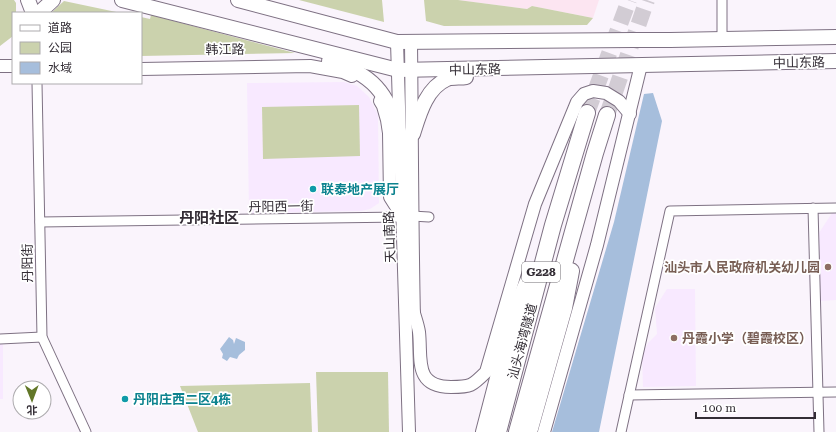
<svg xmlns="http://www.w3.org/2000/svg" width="836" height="432" font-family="'Roboto Serif','Noto Sans SC',serif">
<rect width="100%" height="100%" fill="#faf4fc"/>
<g fill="#f8e9ff">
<polygon points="344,82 357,86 369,97 378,115 379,203 370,209 361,211 249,213 247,83"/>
<polygon points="834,210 836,210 836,300 820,301 819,233"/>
<polygon points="667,289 695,289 696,386 643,387 642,356 648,343 657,334 655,308"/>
<rect x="0" y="344" width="3" height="55"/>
</g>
<polygon fill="#fce5f1" points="458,0 599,0 593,18 532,6 527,9"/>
<g fill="#cbd2ad">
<polygon points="0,0 14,0 16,3 16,13 13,13 13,36 0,46"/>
<polygon points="299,0 382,0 384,22"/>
<polygon points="424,0 458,0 527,9 532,6 593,18 587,25 444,26 426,21"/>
<polygon points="64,1 121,13 51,13"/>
<polygon points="151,15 295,53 141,56 141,17 150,19"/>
<polygon points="359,105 360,156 263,159 262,107"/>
<polygon points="316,372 388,372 389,432 318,432"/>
<polygon points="310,383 312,432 198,432 180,386"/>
</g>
<g fill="#a6bedc">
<polygon points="653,93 662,121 599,432 552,432 614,222 644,94"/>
<polygon points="229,337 233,340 234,344 236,338 245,342 245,350 239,355 237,359 230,357 227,361 222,358 223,354 220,349"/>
</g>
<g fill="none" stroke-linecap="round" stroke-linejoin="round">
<g stroke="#d2ccd4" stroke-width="16" stroke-dasharray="16 8" stroke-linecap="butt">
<polyline points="587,113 629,0"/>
<polyline points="607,115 647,0"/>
</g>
<defs>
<g id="street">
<polyline points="722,0 722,39"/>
<polyline points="37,83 42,337 86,432"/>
<polyline points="813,208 819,432"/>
<polyline points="412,216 429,217"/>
<polyline points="40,222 402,217"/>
<polyline points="0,339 42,337"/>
<polyline points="629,395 836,392"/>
<polyline points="621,432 670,211 836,208"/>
</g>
<g id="secondary">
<polyline points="397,42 409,432"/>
<path d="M411 42C412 135 412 227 414 319"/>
<polyline points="0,66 13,66"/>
<polyline points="141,69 310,66 343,72 352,76"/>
<polyline points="380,101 383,106 387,120 389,133 390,197 402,216"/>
<path d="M413 310C415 317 418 325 419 332 422 358 413 387 451 387 471 387 472 386 486 372L535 204 577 102 584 94 593 91 606 93 619 101 630 114"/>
<polyline points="544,432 597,245 641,65"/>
</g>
<g id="primary">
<polyline points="28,0 33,13"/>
<polyline points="122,0 398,70 836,61"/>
<polyline points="238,0 397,42 633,40"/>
<polyline points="39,13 53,0"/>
<polyline points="670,40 836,37"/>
<path d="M329 61C372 73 388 93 400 135"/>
<path d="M413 134C419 115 426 88 447 79 452 77 460 78 466 77"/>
</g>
<g id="highway">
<polyline points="484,432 516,309 532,272"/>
<polyline points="498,432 553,225 587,113"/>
<polyline points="517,432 595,153 607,115"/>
<polyline points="529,432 564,308 571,271"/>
</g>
</defs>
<use href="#street" stroke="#7e7183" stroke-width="11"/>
<use href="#secondary" stroke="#7e7183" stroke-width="14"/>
<use href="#primary" stroke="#7e7183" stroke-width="16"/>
<use href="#highway" stroke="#7e7183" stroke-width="18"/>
<use href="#street" stroke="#fff" stroke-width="9"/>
<use href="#secondary" stroke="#fff" stroke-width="12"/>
<use href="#primary" stroke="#fff" stroke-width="14"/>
<use href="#highway" stroke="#fff" stroke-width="16"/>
<defs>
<polyline id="primary-bridge" points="633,40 670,40"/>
</defs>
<use href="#primary-bridge" stroke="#7e7183" stroke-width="16" stroke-linecap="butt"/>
<use href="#primary-bridge" stroke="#fff" stroke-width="14"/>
</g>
<g fill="#0f9aa8" stroke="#fff" stroke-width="1.5">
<circle cx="313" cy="189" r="4"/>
<circle cx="125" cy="399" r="4"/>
</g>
<g fill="#8d6e63" stroke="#fff" stroke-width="1.5">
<circle cx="828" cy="267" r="4"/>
<circle cx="674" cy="338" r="4"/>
</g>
<g text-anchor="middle" stroke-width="3.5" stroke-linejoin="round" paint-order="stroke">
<rect fill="#fff" stroke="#706c72" stroke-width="1" x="522" y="262" width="38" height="20" rx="3"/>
<g font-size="12" font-weight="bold" fill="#332d35">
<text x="541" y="276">G228</text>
</g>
<g font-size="13" fill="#332d35" stroke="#fff">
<text transform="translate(225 49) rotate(-1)" y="5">韩江路</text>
<text transform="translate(799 62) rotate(-1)" y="5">中山东路</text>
<text transform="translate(475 69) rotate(-1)" y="5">中山东路</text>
<text transform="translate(281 206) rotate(-1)" y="5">丹阳西一街</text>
<text transform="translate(389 237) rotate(-92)" y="5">天山南路</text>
<text transform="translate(27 263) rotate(-91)" y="5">丹阳街</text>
<text transform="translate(522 341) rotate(-75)" y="5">汕头海湾隧道</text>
</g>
<g font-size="13" font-weight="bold" fill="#0d838f" stroke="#fff" text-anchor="start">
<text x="321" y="194">联泰地产展厅</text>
<text x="133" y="404">丹阳庄西二区4栋</text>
</g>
<g font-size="13" font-weight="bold" fill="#785e54" stroke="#fff" text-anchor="end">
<text x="820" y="272">汕头市人民政府机关幼儿园</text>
<text x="682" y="343" text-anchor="start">丹霞小学（碧霞校区）</text>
</g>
<g font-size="15" font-weight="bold" fill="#332d35" stroke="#fff">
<text x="209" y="223">丹阳社区</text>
</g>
</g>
<rect x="12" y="12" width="130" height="72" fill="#ffffff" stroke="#adabae"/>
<rect x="20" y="25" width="20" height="6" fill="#ffffff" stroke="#adabae"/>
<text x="48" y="32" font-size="12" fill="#332d35">道路</text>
<rect x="20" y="42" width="20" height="12" fill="#cbd2ad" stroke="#adabae"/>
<text x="48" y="52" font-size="12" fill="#332d35">公园</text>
<rect x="20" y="62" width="20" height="12" fill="#a6bedc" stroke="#adabae"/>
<text x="48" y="72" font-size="12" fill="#332d35">水域</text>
<g transform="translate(32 400) rotate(179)"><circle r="19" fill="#ffffff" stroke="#adabae"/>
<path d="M0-3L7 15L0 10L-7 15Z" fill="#627728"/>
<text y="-6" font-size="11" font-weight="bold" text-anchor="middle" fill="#332d35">北</text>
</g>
<path d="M696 412v6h119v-6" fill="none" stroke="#332d35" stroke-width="2"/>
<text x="702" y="412" font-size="12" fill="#332d35" stroke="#ffffff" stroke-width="3" paint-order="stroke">100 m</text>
</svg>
